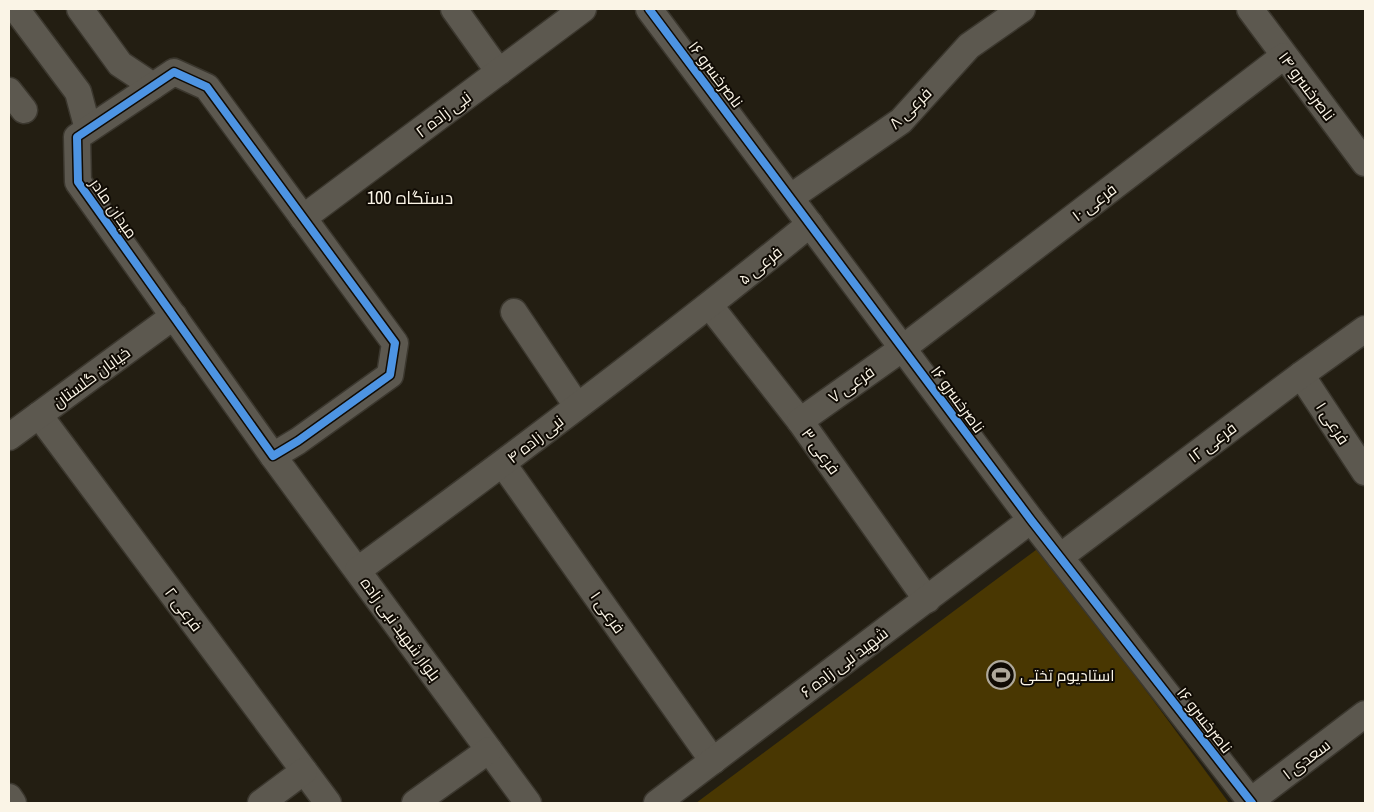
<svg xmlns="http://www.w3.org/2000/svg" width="1374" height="812" font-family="'Archivo Narrow',Cairo,sans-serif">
<rect width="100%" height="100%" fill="#231e12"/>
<polygon fill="#493702" points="1040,547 1229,803 696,803"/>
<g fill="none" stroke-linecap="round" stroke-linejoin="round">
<defs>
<g id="minor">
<polyline points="16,9 78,92 88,129"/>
<polyline points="80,9 120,64 153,86"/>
<polyline points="454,9 499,72"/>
<polyline points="649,9 1031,520 1252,803"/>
<polyline points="1250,9 1365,163"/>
<polygon points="174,72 207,87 395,343 390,375 298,441 273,456 78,182 77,137"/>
<polyline points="9,91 24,110"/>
<polyline points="791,197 901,121 969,46 1022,9"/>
<polyline points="303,218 583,9"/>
<polyline points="710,306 800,421 927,600"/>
<polyline points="514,312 577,406"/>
<polyline points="1301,375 1365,472"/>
<polyline points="39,415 328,803"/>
<polyline points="800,421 903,348 1284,56"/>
<polyline points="9,437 174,316"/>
<polyline points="273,456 528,803"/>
<polyline points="503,464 713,761"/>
<polyline points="1060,557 1301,375 1365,329"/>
<path d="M358 570C511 458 663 344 810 224"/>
<polyline points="9,797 13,803"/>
<polyline points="261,803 304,771"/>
<polyline points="415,803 489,750"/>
<polyline points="657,803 1031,520"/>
<polyline points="1248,803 1365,714"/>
</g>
</defs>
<use href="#minor" stroke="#3b372e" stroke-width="29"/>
<use href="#minor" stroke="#5c584f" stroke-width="26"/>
<defs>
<g id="cycleway">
<polyline points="649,9 1031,520 1252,803"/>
<polygon points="174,72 207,87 395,343 390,375 298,441 273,456 78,182 77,137"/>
</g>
</defs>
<use href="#cycleway" stroke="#100b04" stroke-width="11"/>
<use href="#cycleway" stroke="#4d94e3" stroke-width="8"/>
</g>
<defs>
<symbol id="stadium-ring" viewBox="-11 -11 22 22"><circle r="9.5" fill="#100b04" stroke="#afa99c" stroke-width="1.5"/><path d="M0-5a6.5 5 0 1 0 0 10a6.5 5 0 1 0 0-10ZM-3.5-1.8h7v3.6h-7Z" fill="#afa99c"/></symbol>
</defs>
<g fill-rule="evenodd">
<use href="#stadium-ring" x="985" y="659" width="32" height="32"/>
</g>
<g text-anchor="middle" stroke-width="4" stroke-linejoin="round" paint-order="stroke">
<g font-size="16" fill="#faf4e6" stroke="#100b04">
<text transform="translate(716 74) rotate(53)" y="6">ناصرخسرو ۱۶</text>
<text transform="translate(1307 86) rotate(53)" y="6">ناصرخسرو ۱۴</text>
<text transform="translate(910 108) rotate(-44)" y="6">فرعی ۸</text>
<text transform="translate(443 114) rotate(-37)" y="6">نبی زاده ۲</text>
<text transform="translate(1094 202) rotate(-37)" y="6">فرعی ۱۰</text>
<text transform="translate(114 208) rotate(55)" y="6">میدان مادر</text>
<text transform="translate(760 265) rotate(-39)" y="6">فرعی ۵</text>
<text transform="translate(91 377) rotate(-36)" y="6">خیابان گلستان</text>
<text transform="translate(851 384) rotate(-35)" y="6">فرعی ۷</text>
<text transform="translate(958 399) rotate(54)" y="6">ناصرخسرو ۱۶</text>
<text transform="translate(1333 423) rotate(57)" y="6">فرعی ۱</text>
<text transform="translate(535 439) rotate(-38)" y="6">نبی زاده ۴</text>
<text transform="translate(1212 442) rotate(-37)" y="6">فرعی ۱۲</text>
<text transform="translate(821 451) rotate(54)" y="6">فرعی ۳</text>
<text transform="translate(184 609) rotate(53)" y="6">فرعی ۲</text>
<text transform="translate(608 612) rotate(55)" y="6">فرعی ۱</text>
<text transform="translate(401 629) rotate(54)" y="6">بلوار شهید نبی زاده</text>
<text transform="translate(844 662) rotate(-37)" y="6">شهید نبی زاده ۶</text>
<text transform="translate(1205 720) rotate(52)" y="6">ناصرخسرو ۱۶</text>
<text transform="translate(1306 759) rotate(-37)" y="6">سعدی ۱</text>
</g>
<g font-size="16" fill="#faf4e6" stroke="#100b04" text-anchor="start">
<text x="1020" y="681">استادیوم تختی</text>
</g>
<g font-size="18" fill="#faf4e6" stroke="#100b04">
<text x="410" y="204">100 دستگاه</text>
</g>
</g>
<rect width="1374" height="812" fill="none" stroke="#faf4e6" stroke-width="20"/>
</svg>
